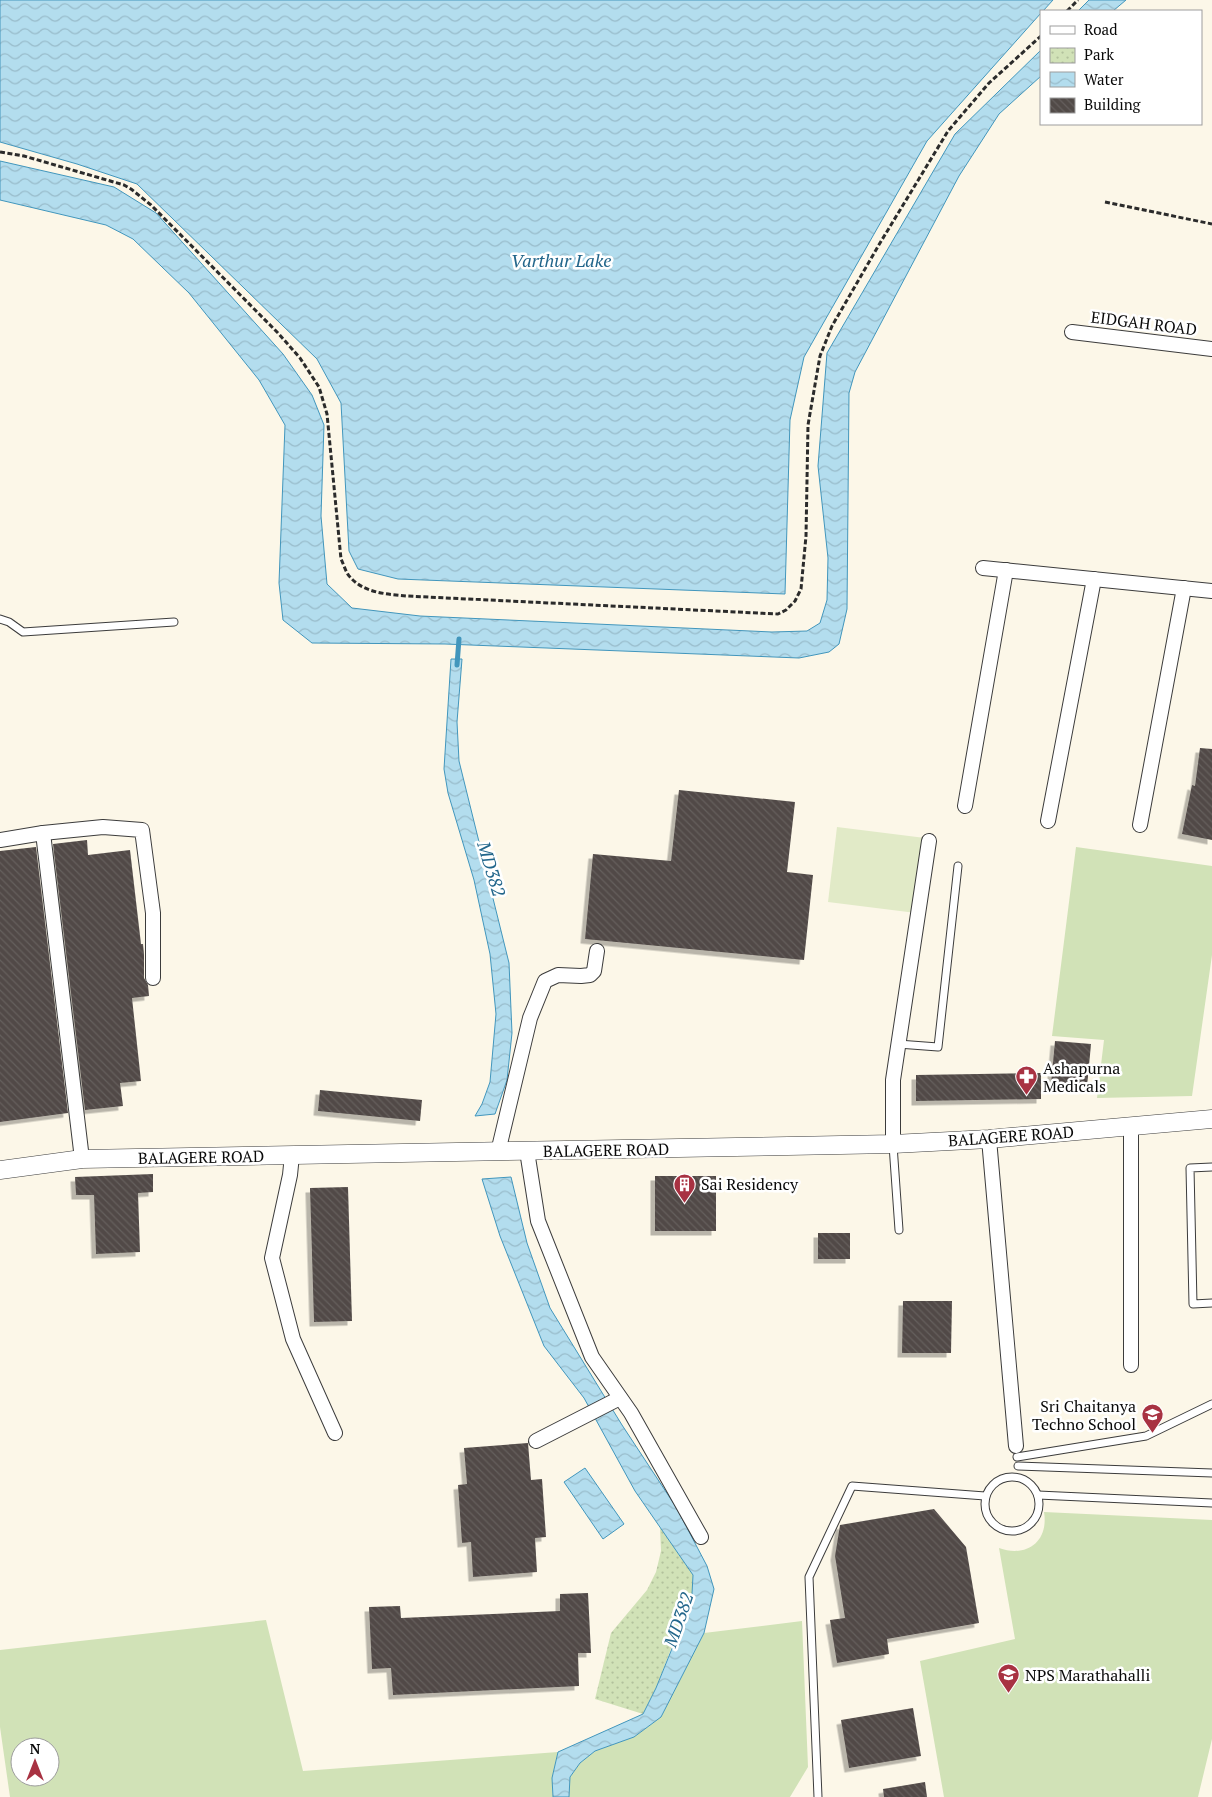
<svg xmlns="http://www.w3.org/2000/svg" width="1212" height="1797" font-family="'PT Serif',serif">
<defs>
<pattern id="park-dots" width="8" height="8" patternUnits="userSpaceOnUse" patternTransform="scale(1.25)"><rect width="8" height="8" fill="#d1e2b7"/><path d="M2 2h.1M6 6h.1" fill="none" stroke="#b2c19c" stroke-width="1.8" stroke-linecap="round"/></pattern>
<pattern id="water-waves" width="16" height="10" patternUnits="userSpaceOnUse" patternTransform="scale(1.25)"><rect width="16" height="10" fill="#b3ddee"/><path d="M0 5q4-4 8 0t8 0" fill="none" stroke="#99bccb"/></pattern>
<pattern id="building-back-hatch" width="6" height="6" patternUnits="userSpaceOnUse" patternTransform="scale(1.25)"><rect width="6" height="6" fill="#514a47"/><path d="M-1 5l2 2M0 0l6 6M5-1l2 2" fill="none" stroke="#655f5d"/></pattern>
<filter id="shadow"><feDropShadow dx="-4.5" dy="4.5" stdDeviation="0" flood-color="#0004"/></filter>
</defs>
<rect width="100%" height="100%" fill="#fcf7e8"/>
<g fill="#d1e2b7" fill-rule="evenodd">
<polygon points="1076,847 1212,866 1212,955 1192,1096 1097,1098 1104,1040 1052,1036"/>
<path d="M1044 1512 1212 1520V1739L1198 1797H944L920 1661 1015 1639 999 1548C1026 1558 1049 1542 1044 1512Z"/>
<path d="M266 1620 303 1771 558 1752 552 1778 553 1797H10L0 1727V1650ZM20 1747H50V1777H20Z"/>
<polygon points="802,1621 808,1767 790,1797 569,1797 570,1777 580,1763 595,1751 634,1737 661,1717 704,1633"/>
</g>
<polygon fill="url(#park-dots)" points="660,1527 693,1575 692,1594 656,1688 643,1714 595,1699 611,1633 647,1590 656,1572 661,1551"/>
<polygon fill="#e1eac7" points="837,827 925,838 916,913 828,902"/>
<g fill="url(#water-waves)" stroke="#4296bc">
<polygon points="0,0 1053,0 1043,11 1041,11 1041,13 927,141 804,357 790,420 785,594 398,579 358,569 349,551 341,403 317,359 137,184 77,164 0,142"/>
<polygon points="1089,0 1126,0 1113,11 1078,11"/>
<polygon points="1041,50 1041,76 999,114 959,176 855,372 849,393 847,609 839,644 829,652 799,658 445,644 312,643 283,620 279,583 285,425 259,380 189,293 133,239 106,225 0,200 0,161 114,187 156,213 283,354 312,395 324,425 321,516 327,584 352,608 420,616 772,632 807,631 820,623 827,600 828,558 818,466 827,353 955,134"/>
<polygon points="451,659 462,659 457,722 459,761 509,963 512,1033 507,1080 495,1114 475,1116 482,1104 490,1082 496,1014 490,954 474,880 448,793 444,769"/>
<polygon points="511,1177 527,1243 550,1308 622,1425 676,1507 707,1566 714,1589 704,1633 661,1717 634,1737 595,1751 580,1763 570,1777 569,1797 553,1797 552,1778 558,1752 643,1714 656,1688 684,1619 692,1594 693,1575 635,1491 584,1398 544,1346 500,1236 482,1179"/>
<polygon points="585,1468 624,1524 603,1539 564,1482"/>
</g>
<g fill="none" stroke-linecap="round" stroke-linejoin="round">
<polyline stroke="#4296bc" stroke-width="5" points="457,665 459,639"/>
</g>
<g fill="url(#building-back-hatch)" filter="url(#shadow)">
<polygon points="1200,748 1212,749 1212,840 1182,834 1192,785 1195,786"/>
<polygon points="679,790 795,802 787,872 813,875 804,960 585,939 593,854 671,861"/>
<polygon points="87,840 88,855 130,850 141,944 143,944 144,954 144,978 148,985 149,996 132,998 141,1081 120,1083 123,1106 85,1110 53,844"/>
<polygon points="36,847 68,1113 0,1122 0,851"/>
<polygon points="1055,1041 1091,1044 1087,1087 1051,1084"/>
<polygon points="1041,1073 1041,1099 916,1101 916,1075"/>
<polygon points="320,1090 422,1100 420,1121 318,1111"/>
<polygon points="153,1174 153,1192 138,1193 140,1252 96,1254 94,1195 76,1195 75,1177"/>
<rect x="655" y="1176" width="61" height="55"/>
<polygon points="348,1187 352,1321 314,1322 310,1188"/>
<rect x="818" y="1233" width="32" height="26"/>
<polygon points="903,1301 952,1301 951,1353 902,1353"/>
<polygon points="528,1443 531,1480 542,1479 546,1537 535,1538 537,1572 473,1577 471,1542 462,1543 458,1485 467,1484 464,1448"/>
<polygon points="934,1509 966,1547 979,1623 887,1639 889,1654 837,1663 830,1620 845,1618 835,1556 840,1525"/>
<polygon points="588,1593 591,1653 578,1653 579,1686 393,1695 391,1668 372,1669 369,1607 400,1606 401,1618 560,1611 560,1594"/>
<polygon points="913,1708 921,1756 849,1768 841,1720"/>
<polygon points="925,1782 927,1797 884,1797 883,1789"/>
</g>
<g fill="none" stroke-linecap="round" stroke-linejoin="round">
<defs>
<g id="service">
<polyline points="0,619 9,622 23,632 174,622"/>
<polyline points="898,1044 938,1047 958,866"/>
<polyline points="893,1145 899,1230"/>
<polyline points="1212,1167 1190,1168 1193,1304 1212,1303"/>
<polyline points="1017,1457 1146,1436 1212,1404"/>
<polyline points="1018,1466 1212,1473"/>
<circle cx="1012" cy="1504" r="27"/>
<polyline points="1038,1495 1212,1503"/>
<polyline points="818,1797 809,1577 852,1486 985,1496"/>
</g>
<g id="minor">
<polyline points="1072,332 1212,349"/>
<polyline points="983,568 1212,591"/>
<polyline points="965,806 1006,570"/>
<polyline points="1048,821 1094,579"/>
<polyline points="1140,825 1184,588"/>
<polyline points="43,833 82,1159"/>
<polyline points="0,840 43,833 103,827 142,830 153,913 153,978"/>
<polyline points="1131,1126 1131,1365"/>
<polyline points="989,1139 1016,1446"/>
<polyline points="893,1144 893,1080 929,841"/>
<polyline points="527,1151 538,1221 592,1357 631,1413 701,1537"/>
<polyline points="498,1152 530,1018 545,981 558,975 581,976 590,975 594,971 597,951"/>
<polyline points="292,1155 290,1175 272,1258 293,1339 335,1433"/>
<polyline points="536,1441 620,1398"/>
</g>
<polyline id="tertiary" points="0,1170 82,1159 893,1144 989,1139 1212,1119"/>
</defs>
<use href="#service" stroke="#3c3c3c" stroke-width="9"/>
<use href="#minor" stroke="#3c3c3c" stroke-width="16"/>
<use href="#tertiary" stroke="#3c3c3c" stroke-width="19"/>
<g stroke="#2b2b2b" stroke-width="3" stroke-dasharray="5 2.5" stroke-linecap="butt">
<polyline points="1067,11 1078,0"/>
<path d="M0 152 24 156 124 185 131 189 151 205 278 333 300 358 319 387 327 414 341 559C344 565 346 573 350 577 364 593 386 594 406 596L778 614 786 610 795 601 801 589 806 536 808 425 820 356 832 326 880 243 948 131 989 83 1041 36"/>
<polyline points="1105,202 1212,224"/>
</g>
<use href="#service" stroke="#fff" stroke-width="7"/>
<use href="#minor" stroke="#fff" stroke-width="14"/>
<use href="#tertiary" stroke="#fff" stroke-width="18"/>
</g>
<defs>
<symbol id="pharmacy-pin" viewBox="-11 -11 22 30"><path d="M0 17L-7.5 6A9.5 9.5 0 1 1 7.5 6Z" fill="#a83242" stroke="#fff"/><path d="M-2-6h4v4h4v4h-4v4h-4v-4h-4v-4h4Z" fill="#fff"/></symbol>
<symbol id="building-pin" viewBox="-11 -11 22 30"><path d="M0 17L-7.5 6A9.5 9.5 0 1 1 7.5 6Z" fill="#a83242" stroke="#fff"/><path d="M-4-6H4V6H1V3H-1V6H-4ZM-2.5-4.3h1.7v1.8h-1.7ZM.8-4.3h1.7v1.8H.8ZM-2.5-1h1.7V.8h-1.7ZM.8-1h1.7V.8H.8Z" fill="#fff"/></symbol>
<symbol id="school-pin" viewBox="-11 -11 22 30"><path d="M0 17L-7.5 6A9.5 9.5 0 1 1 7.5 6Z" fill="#a83242" stroke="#fff"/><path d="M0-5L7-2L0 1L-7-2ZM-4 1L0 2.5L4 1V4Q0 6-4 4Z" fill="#fff"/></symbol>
</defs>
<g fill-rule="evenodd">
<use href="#pharmacy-pin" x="1014" y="1064" width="25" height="34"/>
<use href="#building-pin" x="672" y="1172" width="25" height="34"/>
<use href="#school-pin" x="1140" y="1402" width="25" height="34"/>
<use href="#school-pin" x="996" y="1662" width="25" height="34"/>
</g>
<g text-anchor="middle" stroke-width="5" stroke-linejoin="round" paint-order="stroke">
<g font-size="16" fill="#090909" stroke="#fff">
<text transform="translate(1144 323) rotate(7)" y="6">EIDGAH ROAD</text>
<text transform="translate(1011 1136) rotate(-4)" y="6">BALAGERE ROAD</text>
<text transform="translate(606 1150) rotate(-1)" y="6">BALAGERE ROAD</text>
<text transform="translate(201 1157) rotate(-1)" y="6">BALAGERE ROAD</text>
</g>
<g font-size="16" fill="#090909" stroke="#fff" text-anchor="start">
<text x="1043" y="1074">Ashapurna<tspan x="1043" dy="18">Medicals</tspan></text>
<text x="701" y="1190">Sai Residency</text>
<text x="1136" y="1412" text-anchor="end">Sri Chaitanya<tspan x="1136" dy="18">Techno School</tspan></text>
<text x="1025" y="1681">NPS Marathahalli</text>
</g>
<g font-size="18" font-style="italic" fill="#22668b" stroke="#fff">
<text x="561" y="267">Varthur Lake</text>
<text transform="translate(491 869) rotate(73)" y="6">MD382</text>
<text transform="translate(679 1620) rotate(-71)" y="6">MD382</text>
</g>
</g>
<rect x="1040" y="10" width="162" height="115" fill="#ffffff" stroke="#9d9d9d"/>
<rect x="1050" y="26" width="25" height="8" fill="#ffffff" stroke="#9d9d9d"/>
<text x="1084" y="35" font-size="15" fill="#090909">Road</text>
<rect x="1050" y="48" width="25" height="15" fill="url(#park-dots)" stroke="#9d9d9d"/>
<text x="1084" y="60" font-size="15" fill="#090909">Park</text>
<rect x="1050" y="72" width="25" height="15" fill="url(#water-waves)" stroke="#9d9d9d"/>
<text x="1084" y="85" font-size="15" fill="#090909">Water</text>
<rect x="1050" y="98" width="25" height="15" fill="url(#building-back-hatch)" stroke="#9d9d9d"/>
<text x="1084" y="110" font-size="15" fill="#090909">Building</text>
<g transform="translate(35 1762)"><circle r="24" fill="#ffffff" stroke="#9d9d9d"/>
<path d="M0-4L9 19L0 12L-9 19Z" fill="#a83242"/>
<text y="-8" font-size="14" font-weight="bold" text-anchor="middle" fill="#090909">N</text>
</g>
</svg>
